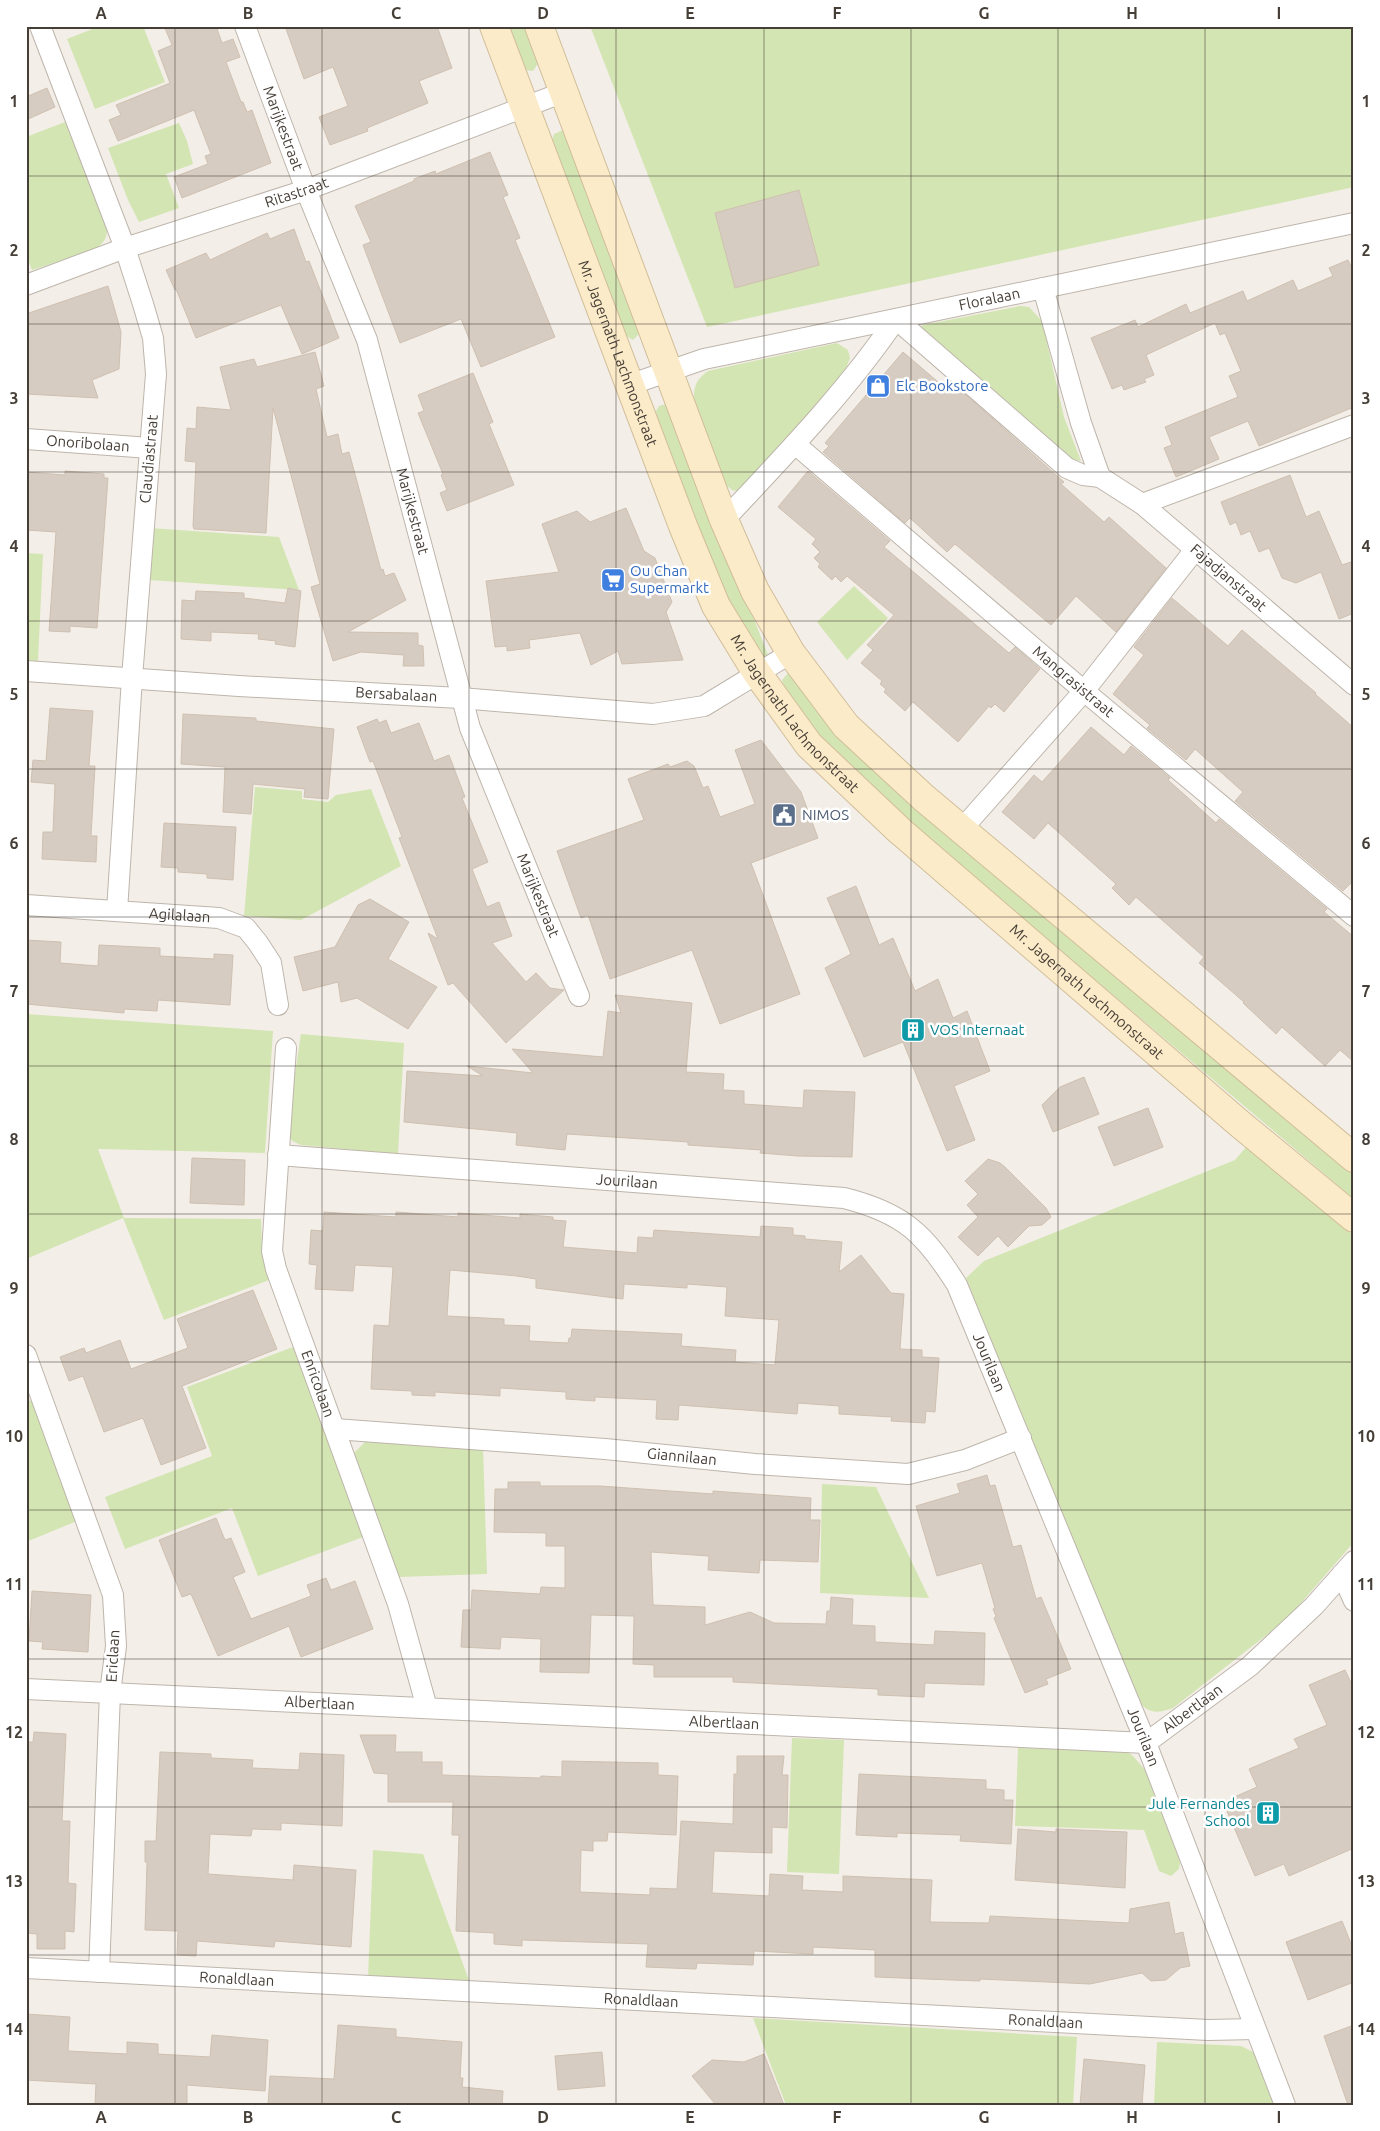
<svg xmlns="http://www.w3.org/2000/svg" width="1380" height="2131" font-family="Ubuntu,sans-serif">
<rect width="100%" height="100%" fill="#f3efe8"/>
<g fill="#d3e5b2">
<polygon points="100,26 143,26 165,82 95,109 67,39"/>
<polygon points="506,26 527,26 539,62 533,71 525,70"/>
<polygon points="590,26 1354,26 1354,187 707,327"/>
<path d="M65 122 106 221C109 235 106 242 94 250L32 270 26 254V137Z"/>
<polygon points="179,123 187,141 193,164 166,174 179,208 139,222 128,200 108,148"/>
<polygon points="563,130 567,134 641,332 633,340 625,335 553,150 552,140 554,134"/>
<polygon points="1020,306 1029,307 1042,321 1064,417 1081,461 1066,458 918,328 923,325"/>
<path d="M837 343 848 350 850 358 845 371 741 492 732 490 726 485 695 403C692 389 696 379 708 371Z"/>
<path d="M666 404 671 407 768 655 765 657 761 655C713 582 686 501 657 419L656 411 659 406Z"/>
<polygon points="151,528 279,537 299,590 149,580"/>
<polygon points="26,553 43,554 38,661 26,660"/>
<polygon points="854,586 888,618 847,660 817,622"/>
<path d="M788 673 795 675 1256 1092 1354 1173V1199L884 801C861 778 787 709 782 680Z"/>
<polygon points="255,787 302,791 302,799 328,802 336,795 371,789 401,866 301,920 244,916"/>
<polygon points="26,1014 273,1031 265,1153 98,1149 124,1218 261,1219 262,1251 269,1280 164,1320 123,1218 26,1259"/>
<path d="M301 1034 404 1043 398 1154 301 1145C291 1141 287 1138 287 1127Z"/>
<path d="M1247 1146 1354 1236V1542L1287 1619 1173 1708C1149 1717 1142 1709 1132 1688L966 1278 984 1261 1235 1160Z"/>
<polygon points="293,1347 363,1537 258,1576 232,1508 125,1549 105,1497 212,1456 187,1387"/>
<polygon points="26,1398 32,1402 40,1417 77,1521 26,1542"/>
<polygon points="365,1442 483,1447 487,1574 399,1577 354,1453"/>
<polygon points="822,1484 876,1487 929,1598 820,1593"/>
<polygon points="792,1738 844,1740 839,1874 787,1872"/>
<polygon points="1018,1748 1126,1751 1133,1756 1145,1770 1180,1862 1179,1869 1171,1876 1159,1871 1144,1830 1015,1826"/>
<polygon points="373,1850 423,1854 471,1986 368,1978"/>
<polygon points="753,2018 1077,2037 1073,2105 786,2105"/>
<polygon points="1157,2042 1241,2046 1255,2053 1277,2105 1154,2105"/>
</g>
<g fill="#d7ccc1" stroke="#cfc0b1" fill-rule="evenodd">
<polygon points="164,26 216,26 222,43 233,39 240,57 226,62 241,102 243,102 247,112 252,110 271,163 182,198 174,177 208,164 205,156 211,154 194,110 118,141 109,120 121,115 116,105 170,83 158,51 172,45"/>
<polygon points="285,26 437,26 452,68 419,81 428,103 367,128 368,131 330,145 319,117 348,106 333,67 304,79"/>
<polygon points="47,88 55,107 26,120 26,97"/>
<polygon points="490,152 508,195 503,197 520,238 515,240 555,337 481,367 461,319 400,343 363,245 371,242 355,206 414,181 414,179 435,171 436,174"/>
<polygon points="799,190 819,265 735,288 715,213"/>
<polygon points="294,229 306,262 309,261 339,338 302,354 281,305 196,338 176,289 175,290 166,270 206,253 210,260 267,233 270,239"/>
<polygon points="1348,260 1352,268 1354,267 1354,407 1259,446 1248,421 1209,437 1219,459 1176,477 1164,448 1172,445 1165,427 1238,397 1229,376 1241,371 1225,333 1220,335 1215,323 1146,355 1154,375 1144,379 1146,382 1124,390 1122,385 1112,389 1091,338 1135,320 1138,327 1186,304 1190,313 1243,291 1247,301 1293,280 1298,291 1333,276 1329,268"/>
<polygon points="108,286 121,332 119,369 92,380 98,398 26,394 26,314"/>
<polygon points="315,352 324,386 316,389 327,437 338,434 342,454 349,452 381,570 383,569 385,576 394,573 406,600 348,632 418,633 418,645 423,646 424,666 403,666 404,655 361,652 333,661 311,587 320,584 273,408 266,533 194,529 193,526 196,462 185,461 187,428 196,429 197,407 231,410 220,367 254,359 257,367"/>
<polygon points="903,352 951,393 957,387 1064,482 1061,484 1104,522 1109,517 1166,568 1116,632 1076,596 1051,625 955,544 947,552 910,518 905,523 823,452 829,446 825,443"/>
<polygon points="473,373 493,422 489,424 514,485 447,511 440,493 447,490 441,475 443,474 418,413 424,411 418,395"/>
<polygon points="65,471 104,474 104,478 108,478 97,628 70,626 70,632 49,631 56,532 26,530 26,472 65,475"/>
<polygon points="808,471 890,541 884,547 1009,653 1015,647 1040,669 1004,712 995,704 991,708 989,706 958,742 913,702 905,711 884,692 886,689 880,684 882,681 861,663 873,650 867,645 894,615 847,576 841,582 835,576 832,580 818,567 820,564 814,558 820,552 812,544 816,539 778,507"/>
<polygon points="1290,475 1306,517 1319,511 1342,565 1354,561 1354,613 1339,619 1321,572 1296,583 1282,578 1269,548 1259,552 1250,531 1241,535 1236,522 1230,525 1221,502"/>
<polygon points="626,508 644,551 655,558 672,602 666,612 683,660 622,664 618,651 591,665 580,633 529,640 530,648 507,651 507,646 495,647 486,581 559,572 542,524 577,511 590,522"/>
<polygon points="288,588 301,591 295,647 275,644 276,641 258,639 259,634 211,632 211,641 181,639 182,600 195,601 196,591 244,593 244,598 285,603"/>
<polygon points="1172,598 1228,646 1242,630 1316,693 1315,694 1354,728 1354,880 1343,891 1235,801 1243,792 1195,749 1186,760 1147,728 1150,725 1113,694 1144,655 1134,647"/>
<polygon points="50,708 93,711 89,766 95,766 91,836 97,836 96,862 42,859 43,832 53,832 55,784 31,782 33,760 46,761"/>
<polygon points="183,714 256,718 256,721 334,729 328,799 304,797 305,789 253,784 251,814 223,812 225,767 181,764"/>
<polygon points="377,719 379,723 386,720 391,733 419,723 434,761 449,755 465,797 462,798 488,862 472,869 487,907 499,902 512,936 492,943 526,982 536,973 550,988 564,990 506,1043 453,983 448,985 428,933 438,939 399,838 402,837 373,761 370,762 357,727"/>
<polygon points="1091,727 1124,755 1131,746 1170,778 1168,780 1216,823 1219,819 1327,909 1324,912 1354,937 1354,1062 1340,1050 1325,1066 1282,1027 1276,1034 1243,1003 1244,1002 1199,963 1204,957 1136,897 1129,905 1112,888 1116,884 1048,823 1034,839 1002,812 1034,775 1042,782"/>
<polygon points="761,740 801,792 818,838 751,863 800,994 720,1024 692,950 610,979 588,915 581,918 557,851 644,820 628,779 668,764 670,767 687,761 694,766 703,788 708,786 720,817 755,804 735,750"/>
<polygon points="164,823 236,827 233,880 207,878 207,874 178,872 178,868 161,867"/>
<polygon points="856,886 879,945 893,938 915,991 938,979 953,1018 967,1011 990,1071 954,1086 975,1140 947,1151 903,1042 864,1057 825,968 851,954 827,898"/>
<polygon points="370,899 409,922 388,959 437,987 408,1029 357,998 341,1002 338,982 303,991 294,957 335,947 358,905"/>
<polygon points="26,940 61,942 60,963 98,966 99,945 160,948 160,956 214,959 214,954 233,955 230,1005 158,1000 157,1011 124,1009 124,1013 26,1004"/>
<polygon points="615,995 692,1003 686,1072 724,1074 723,1090 744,1091 744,1104 803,1108 804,1090 855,1092 852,1157 798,1156 760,1153 761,1150 688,1145 688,1142 567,1134 565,1150 516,1145 517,1133 404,1122 407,1071 483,1076 467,1066 533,1073 512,1049 603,1057 608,1011 621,1013"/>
<polygon points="1084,1077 1099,1114 1053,1132 1042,1105 1060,1087"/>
<polygon points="1148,1108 1163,1147 1114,1166 1098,1127"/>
<polygon points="192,1158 245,1160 244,1205 190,1203"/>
<polygon points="988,1159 1000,1163 1005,1167 1046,1208 1051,1217 1042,1225 1029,1226 1008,1247 998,1236 978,1256 958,1237 978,1217 967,1205 978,1194 965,1181"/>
<path d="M324 1212 396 1217V1212L458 1217V1213L520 1218V1214L553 1217V1220L566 1221 563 1247 637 1253 638 1237 653 1238 654 1230 760 1237 761 1226 793 1228V1235L805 1236V1239L842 1242 839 1272 861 1255 891 1293 904 1294 900 1349 922 1350V1357L939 1358 935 1412 926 1411 925 1423 891 1421 892 1417 839 1414V1406L798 1403 797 1414 679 1405 678 1420 656 1419 657 1400 595 1397V1401L566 1399V1392L500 1388V1396L435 1392V1396L412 1395V1391L371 1389 374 1325 389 1326 393 1267 355 1265 353 1291 315 1289 317 1265 309 1264 311 1230 323 1231ZM450 1270 517 1276 536 1279V1288L623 1299 624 1284 687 1288V1284L727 1287 725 1316 779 1320 775 1365 735 1362 736 1350 681 1346 682 1334 572 1329 571 1338H569L568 1343 529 1341 530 1326 504 1325V1319L447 1316Z"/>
<polygon points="253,1290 277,1349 182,1386 206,1448 161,1465 143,1418 104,1432 83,1376 69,1381 60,1357 84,1348 86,1353 120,1340 131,1369 188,1348 177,1319"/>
<polygon points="987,1475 990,1486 995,1485 1013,1547 1021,1545 1036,1599 1041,1597 1071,1669 1046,1679 1048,1684 1025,1693 994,1618 996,1616 993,1609 995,1608 982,1563 937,1576 916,1506 960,1493 957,1484"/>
<polygon points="508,1482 540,1482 540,1486 600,1486 713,1494 713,1491 811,1498 810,1520 820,1520 818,1562 760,1560 759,1573 708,1570 709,1556 651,1552 653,1605 705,1607 705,1625 750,1612 774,1623 826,1624 827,1611 830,1611 831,1597 853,1599 852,1625 875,1626 875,1642 934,1645 935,1631 985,1633 984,1685 925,1683 924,1697 878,1695 878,1689 733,1682 733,1677 654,1677 654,1665 633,1664 634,1616 591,1615 589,1673 540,1672 541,1639 501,1637 500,1649 461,1647 463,1610 471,1610 472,1590 540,1594 541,1587 565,1588 565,1546 546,1546 546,1533 494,1532 495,1489 508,1489"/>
<polygon points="216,1518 225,1540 231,1538 245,1572 233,1577 251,1619 311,1596 307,1585 326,1578 331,1590 355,1581 373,1629 301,1657 289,1626 218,1656 191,1594 182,1597 159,1540"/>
<polygon points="32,1591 91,1595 88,1652 42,1649 43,1642 29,1641"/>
<polygon points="1345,1670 1354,1689 1354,1848 1289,1876 1284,1864 1255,1876 1223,1802 1257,1787 1249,1769 1299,1748 1294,1739 1327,1725 1309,1685"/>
<polygon points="34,1732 66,1734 62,1821 70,1821 68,1883 76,1884 74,1932 65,1931 65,1949 37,1949 37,1934 26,1933 26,1742 33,1742"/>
<polygon points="360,1735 396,1735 395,1752 422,1752 422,1762 442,1762 442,1775 540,1778 541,1776 562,1777 562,1761 658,1763 658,1775 678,1776 676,1835 608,1832 607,1841 593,1841 593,1851 581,1850 580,1892 650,1895 650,1888 677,1889 681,1821 733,1824 734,1774 737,1774 737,1756 784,1756 782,1775 788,1775 787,1828 772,1827 772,1853 714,1851 712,1893 769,1896 770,1874 803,1876 802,1890 843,1892 843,1876 932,1880 930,1922 989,1923 990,1916 1129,1923 1130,1909 1169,1902 1175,1934 1183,1932 1190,1966 1180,1968 1166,1980 1151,1981 1142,1973 1090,1984 980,1979 980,1981 952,1980 875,1977 875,1950 813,1947 813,1954 754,1951 753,1965 697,1963 696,1969 646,1967 648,1944 522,1940 522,1946 494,1944 494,1933 456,1931 459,1835 452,1835 453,1802 388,1802 388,1774 374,1773"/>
<polygon points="160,1752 211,1754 211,1758 253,1760 252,1768 299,1770 300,1753 344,1755 342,1826 281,1823 281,1830 252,1829 251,1836 210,1834 208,1874 293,1880 294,1865 356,1870 351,1947 275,1941 274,1947 197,1941 196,1956 177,1955 178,1931 145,1930 147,1862 145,1862 145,1841 156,1841"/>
<polygon points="859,1774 986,1780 986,1789 1004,1790 1004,1800 1013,1800 1011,1844 960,1841 961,1835 897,1833 897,1837 856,1835"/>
<polygon points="1018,1829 1056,1832 1056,1829 1127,1832 1125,1888 1015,1880"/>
<polygon points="1342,1921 1354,1951 1354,1982 1308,2000 1286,1942"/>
<polygon points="26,2014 70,2017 68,2051 127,2054 127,2042 158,2044 158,2054 210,2057 212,2035 268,2040 265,2091 187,2085 187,2105 95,2104 96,2084 26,2080"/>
<polygon points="338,2025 396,2029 396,2037 462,2042 460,2078 463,2078 462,2087 503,2091 502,2105 268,2105 270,2076 334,2079"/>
<polygon points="1354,2025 1354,2105 1348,2105 1324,2036"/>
<polygon points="602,2052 605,2086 558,2090 555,2056"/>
<polygon points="764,2054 784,2105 716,2105 692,2076 712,2060 744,2062"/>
<polygon points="1084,2059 1145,2065 1142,2105 1080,2105"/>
</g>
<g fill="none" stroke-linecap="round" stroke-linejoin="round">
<defs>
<g id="street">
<polyline points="40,26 125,248 143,304 153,338 156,374 132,678 117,911"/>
<path id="s1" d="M245 26 306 190 367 340 470 728 579 996"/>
<path id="s2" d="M26 285 125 248 306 190 564 92"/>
<path id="s3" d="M1043 288 1081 423 1100 477 1142 504 1354 685"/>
<path id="s4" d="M629 385 704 359 1354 223"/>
<path id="s5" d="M26 439 150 448"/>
<path id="s6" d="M795 444 1084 691 1354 916"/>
<polyline points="1142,504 1354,425"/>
<path d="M724 520C784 456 846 392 896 319L1067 468 1083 475 1100 477"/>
<path id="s7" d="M26 671 239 686 460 698 653 714 704 706 791 653"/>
<polyline points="961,830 1084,691 1194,551"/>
<path id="s8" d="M26 905 219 918 246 928 258 943 271 963 278 1005"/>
<path id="s9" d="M286 1048 272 1251 276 1269 398 1604 427 1708"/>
<path id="s10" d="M278 1155 844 1198C904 1213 925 1234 957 1285L1146 1743 1285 2105"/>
<polyline points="26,1355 113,1595 116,1646 110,1693 99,1972"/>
<path id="s11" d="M335 1429 605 1449 755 1464 908 1474 965 1460 1021 1438"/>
<polyline points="1342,1574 1354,1601"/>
<path id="s12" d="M26 1689 1146 1743 1250 1666 1314 1606 1354 1561"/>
<path id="s13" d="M26 1968 1208 2030 1255 2029"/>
</g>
<g id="secondary">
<path id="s14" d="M494 26 683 526 716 606 757 673 809 745 900 831 1240 1124 1354 1218"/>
<polyline points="539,26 724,520 755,591 791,653 846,726 924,798 1354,1158"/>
</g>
</defs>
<use href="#street" stroke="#beb5ab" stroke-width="22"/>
<use href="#secondary" stroke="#d1bd99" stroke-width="30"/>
<use href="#street" stroke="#fff" stroke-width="20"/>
<use href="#secondary" stroke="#fcebc9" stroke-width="28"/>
</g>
<path fill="none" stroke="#463f37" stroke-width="1" stroke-opacity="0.55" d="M175 26V2105M322 26V2105M469 26V2105M616 26V2105M764 26V2105M911 26V2105M1058 26V2105M1205 26V2105M26 176H1354M26 324H1354M26 472H1354M26 621H1354M26 769H1354M26 917H1354M26 1066H1354M26 1214H1354M26 1362H1354M26 1510H1354M26 1659H1354M26 1807H1354M26 1955H1354"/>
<defs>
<symbol id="shop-square" viewBox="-11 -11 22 22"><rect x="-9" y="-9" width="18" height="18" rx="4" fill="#3f7fe0" stroke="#fff"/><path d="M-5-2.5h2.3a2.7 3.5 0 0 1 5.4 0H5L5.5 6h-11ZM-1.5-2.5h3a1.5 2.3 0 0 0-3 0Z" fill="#fff"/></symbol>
<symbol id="supermarket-square" viewBox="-11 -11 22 22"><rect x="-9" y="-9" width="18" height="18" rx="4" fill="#3f7fe0" stroke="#fff"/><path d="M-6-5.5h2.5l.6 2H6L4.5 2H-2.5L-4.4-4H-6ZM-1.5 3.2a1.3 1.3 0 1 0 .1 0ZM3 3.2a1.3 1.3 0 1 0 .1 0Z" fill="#fff"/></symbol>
<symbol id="civic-square" viewBox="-11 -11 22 22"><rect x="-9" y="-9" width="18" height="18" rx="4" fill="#5c6f8a" stroke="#fff"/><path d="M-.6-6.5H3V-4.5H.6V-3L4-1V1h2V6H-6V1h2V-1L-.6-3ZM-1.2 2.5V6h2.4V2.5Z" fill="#fff"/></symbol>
<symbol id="building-square" viewBox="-11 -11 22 22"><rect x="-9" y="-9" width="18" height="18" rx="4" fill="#0f9aa8" stroke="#fff"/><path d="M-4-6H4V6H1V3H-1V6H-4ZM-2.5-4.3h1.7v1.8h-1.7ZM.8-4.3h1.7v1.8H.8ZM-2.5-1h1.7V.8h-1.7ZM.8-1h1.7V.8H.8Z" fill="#fff"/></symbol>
</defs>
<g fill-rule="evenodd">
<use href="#shop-square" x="864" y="372" width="28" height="28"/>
<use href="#supermarket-square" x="599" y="566" width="28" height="28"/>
<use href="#civic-square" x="770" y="801" width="28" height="28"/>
<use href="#building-square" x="899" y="1016" width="28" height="28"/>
<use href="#building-square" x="1254" y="1799" width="28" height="28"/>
</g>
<g text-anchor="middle" stroke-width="5" stroke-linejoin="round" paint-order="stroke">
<g font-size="15" fill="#463f37" stroke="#fff">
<text dy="5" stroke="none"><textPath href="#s1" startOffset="109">Marijkestraat</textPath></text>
<text dy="5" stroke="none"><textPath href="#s2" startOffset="286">Ritastraat</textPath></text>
<text dy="5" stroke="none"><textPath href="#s4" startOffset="371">Floralaan</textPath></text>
<text dy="5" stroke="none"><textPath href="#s14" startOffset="350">Mr. Jagernath Lachmonstraat</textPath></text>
<text dy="5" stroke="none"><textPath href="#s5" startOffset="62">Onoribolaan</textPath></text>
<text transform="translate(149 459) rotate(-85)" y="5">Claudiastraat</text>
<text dy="5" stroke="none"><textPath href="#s1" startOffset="514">Marijkestraat</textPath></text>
<text dy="5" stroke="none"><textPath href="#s3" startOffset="361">Fajadjanstraat</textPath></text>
<text dy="5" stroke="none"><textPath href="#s6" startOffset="366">Mangrasistraat</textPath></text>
<text dy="5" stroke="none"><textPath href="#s7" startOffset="371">Bersabalaan</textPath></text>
<text dy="5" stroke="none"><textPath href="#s14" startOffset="755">Mr. Jagernath Lachmonstraat</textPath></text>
<text dy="5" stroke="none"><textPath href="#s1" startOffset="919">Marijkestraat</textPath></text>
<text dy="5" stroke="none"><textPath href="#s8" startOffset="154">Agilalaan</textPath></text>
<text dy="5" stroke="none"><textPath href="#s14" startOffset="1160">Mr. Jagernath Lachmonstraat</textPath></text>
<text dy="5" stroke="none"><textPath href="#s10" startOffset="350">Jourilaan</textPath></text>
<text dy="5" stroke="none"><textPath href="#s10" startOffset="799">Jourilaan</textPath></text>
<text dy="5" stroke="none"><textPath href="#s9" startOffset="344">Enricolaan</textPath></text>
<text dy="5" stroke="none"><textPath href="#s11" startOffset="348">Giannilaan</textPath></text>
<text transform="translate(113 1656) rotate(-87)" y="5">Ericlaan</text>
<text dy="5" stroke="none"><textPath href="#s12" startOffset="294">Albertlaan</textPath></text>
<text dy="5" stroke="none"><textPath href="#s12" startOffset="1179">Albertlaan</textPath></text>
<text dy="5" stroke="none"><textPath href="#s12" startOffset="699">Albertlaan</textPath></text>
<text dy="5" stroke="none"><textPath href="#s10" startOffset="1204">Jourilaan</textPath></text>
<text dy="5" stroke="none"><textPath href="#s13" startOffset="211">Ronaldlaan</textPath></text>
<text dy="5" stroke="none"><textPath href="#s13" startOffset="616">Ronaldlaan</textPath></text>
<text dy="5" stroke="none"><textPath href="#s13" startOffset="1021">Ronaldlaan</textPath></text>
</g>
<g font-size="15" fill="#366cbe" stroke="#fff" text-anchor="start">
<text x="896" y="391">Elc Bookstore</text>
<text x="630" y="576">Ou Chan<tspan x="630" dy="17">Supermarkt</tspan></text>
</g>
<g font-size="15" fill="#4e5e75" stroke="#fff" text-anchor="start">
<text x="802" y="820">NIMOS</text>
</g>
<g font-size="15" fill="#0d838f" stroke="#fff" text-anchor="start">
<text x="930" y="1035">VOS Internaat</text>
<text x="1250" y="1809" text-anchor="end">Jule Fernandes<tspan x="1250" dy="17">School</tspan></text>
</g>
</g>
<rect width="1380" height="2131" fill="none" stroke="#ffffff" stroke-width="55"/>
<rect x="28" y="28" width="1324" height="2076" fill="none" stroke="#463f37" stroke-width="2"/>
<g font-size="16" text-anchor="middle" font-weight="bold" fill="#463f37">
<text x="101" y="19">A</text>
<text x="248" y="19">B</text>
<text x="396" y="19">C</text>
<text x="543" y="19">D</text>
<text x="690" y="19">E</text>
<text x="837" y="19">F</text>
<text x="984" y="19">G</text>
<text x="1132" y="19">H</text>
<text x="1279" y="19">I</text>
<text x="14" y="107">1</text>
<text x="1366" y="107">1</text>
<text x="14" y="256">2</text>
<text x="1366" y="256">2</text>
<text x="14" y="404">3</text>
<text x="1366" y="404">3</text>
<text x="14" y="552">4</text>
<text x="1366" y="552">4</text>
<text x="14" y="700">5</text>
<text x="1366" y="700">5</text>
<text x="14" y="849">6</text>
<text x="1366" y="849">6</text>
<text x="14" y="997">7</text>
<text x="1366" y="997">7</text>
<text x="14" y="1145">8</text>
<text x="1366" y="1145">8</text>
<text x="14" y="1294">9</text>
<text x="1366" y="1294">9</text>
<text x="14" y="1442">10</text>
<text x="1366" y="1442">10</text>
<text x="14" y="1590">11</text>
<text x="1366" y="1590">11</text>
<text x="14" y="1738">12</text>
<text x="1366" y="1738">12</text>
<text x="14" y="1887">13</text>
<text x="1366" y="1887">13</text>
<text x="14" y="2035">14</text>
<text x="1366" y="2035">14</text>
<text x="101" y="2123">A</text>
<text x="248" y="2123">B</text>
<text x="396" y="2123">C</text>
<text x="543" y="2123">D</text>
<text x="690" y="2123">E</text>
<text x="837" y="2123">F</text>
<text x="984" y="2123">G</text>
<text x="1132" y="2123">H</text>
<text x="1279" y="2123">I</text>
</g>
</svg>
